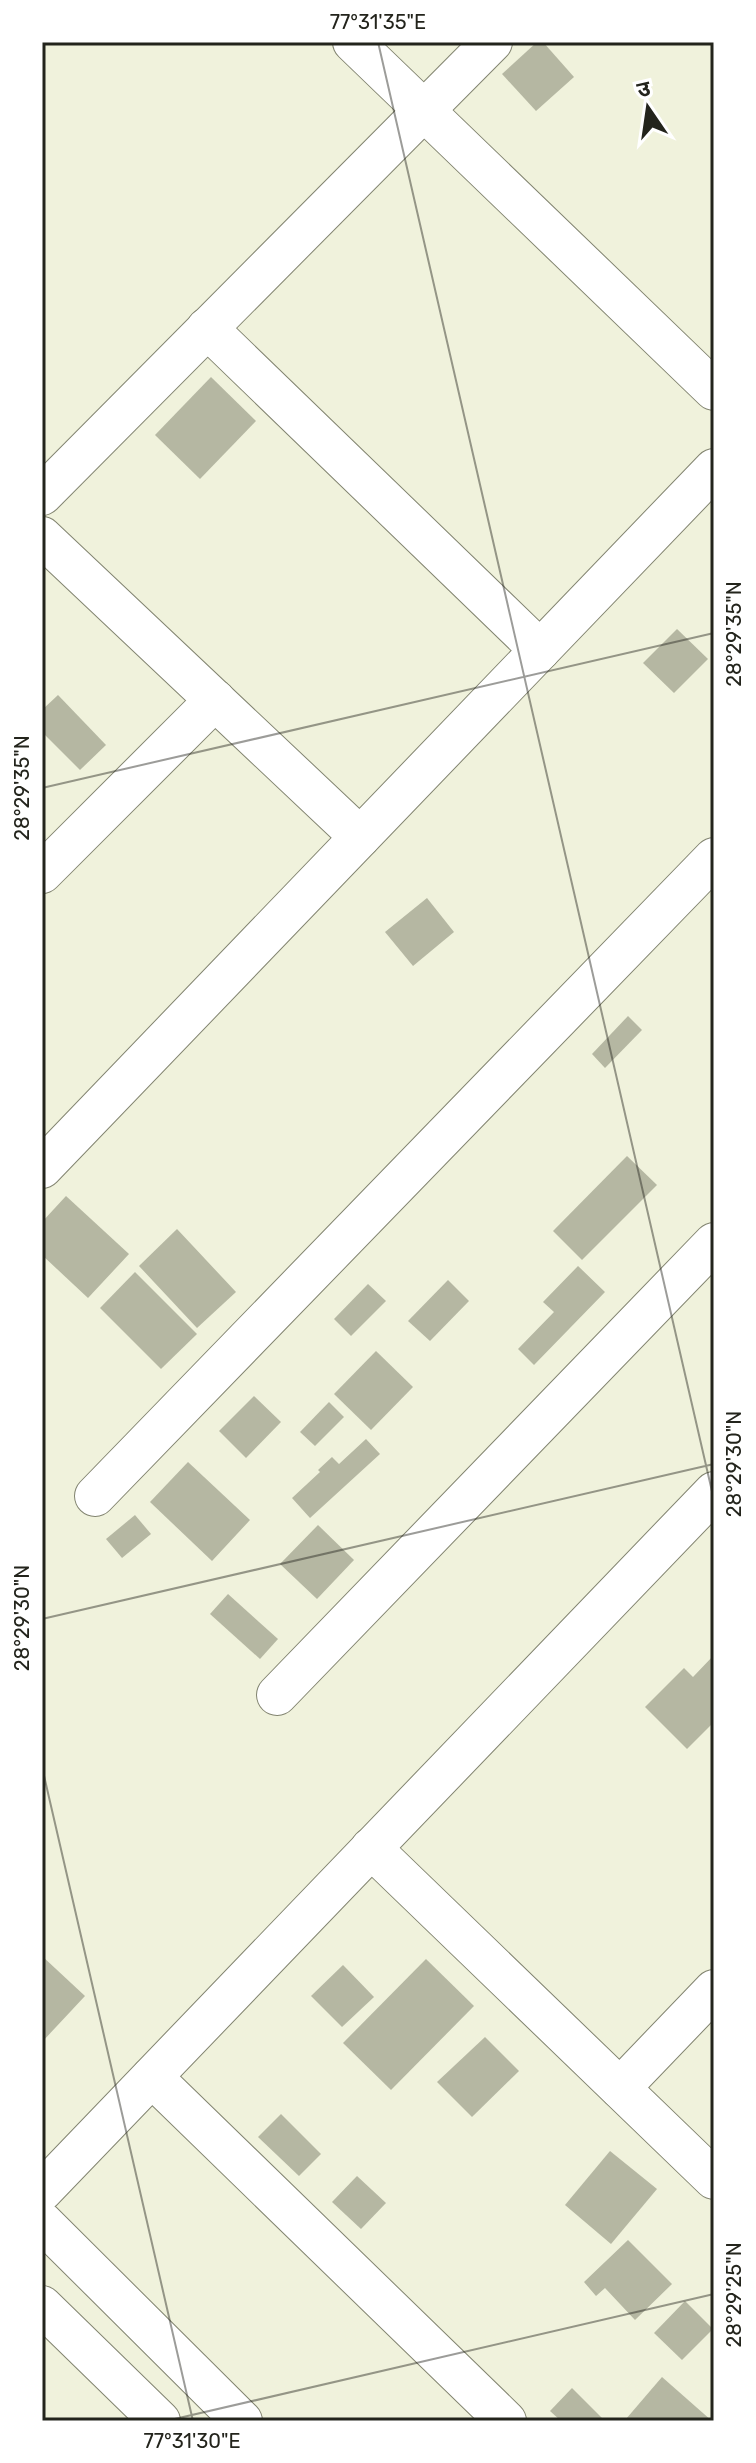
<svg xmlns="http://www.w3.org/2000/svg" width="756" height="2463" font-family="Rubik,'Noto Sans Devanagari',sans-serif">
<rect width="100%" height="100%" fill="#f0f2dc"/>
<g fill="#b5b7a2">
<polygon points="537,42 543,42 574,77 536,111 502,74"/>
<polygon points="211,377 256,421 200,479 155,435"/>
<polygon points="677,629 708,659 674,693 643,663"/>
<polygon points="58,695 106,745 80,770 42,732 42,710"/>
<polygon points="427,898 454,932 413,966 385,932"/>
<polygon points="628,1016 642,1030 605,1068 592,1054"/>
<polygon points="627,1156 657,1185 582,1260 553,1231"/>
<polygon points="66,1196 129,1254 88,1298 42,1255 42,1222"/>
<polygon points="177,1229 236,1292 197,1328 139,1266"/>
<polygon points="578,1266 605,1292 534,1365 518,1349 554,1312 543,1302"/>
<polygon points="135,1272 197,1334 161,1369 100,1308"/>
<polygon points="448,1280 469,1301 430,1341 408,1321"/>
<polygon points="368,1284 386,1301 351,1336 334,1319"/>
<polygon points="376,1351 413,1387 371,1430 334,1394"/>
<polygon points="254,1396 281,1422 246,1458 219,1431"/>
<polygon points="329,1402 344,1417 315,1446 300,1432"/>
<polygon points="366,1439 380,1454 310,1518 292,1498 320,1472 318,1470 332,1457 339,1464"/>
<polygon points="188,1462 250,1520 212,1561 150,1502"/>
<polygon points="135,1515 151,1534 122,1558 106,1539"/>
<polygon points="318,1525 354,1560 317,1599 280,1564"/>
<polygon points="228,1594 278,1639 260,1659 210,1614"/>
<polygon points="714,1655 714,1722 687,1749 645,1707 684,1668 693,1677"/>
<polygon points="42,1956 85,1996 42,2042"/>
<polygon points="426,1959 474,2006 391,2090 343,2043"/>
<polygon points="343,1965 374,1997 342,2027 311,1996"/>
<polygon points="485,2037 519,2071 472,2117 437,2082"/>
<polygon points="281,2114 321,2154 299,2176 258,2137"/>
<polygon points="610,2151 657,2189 611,2244 565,2205"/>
<polygon points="357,2176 386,2203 361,2229 332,2202"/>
<polygon points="628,2240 672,2284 635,2320 605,2288 596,2296 584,2282"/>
<polygon points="685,2301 713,2329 682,2360 654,2333"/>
<polygon points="662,2377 712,2421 629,2421 626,2419"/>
<polygon points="572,2388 602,2418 598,2421 561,2421 550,2411"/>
</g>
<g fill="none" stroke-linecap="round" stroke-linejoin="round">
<defs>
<g id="minor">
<polyline points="353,42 714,390"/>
<polyline points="207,328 540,650"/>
<polyline points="42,495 492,42"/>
<polyline points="42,537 360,837"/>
<polyline points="42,873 215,700"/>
<polyline points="42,1168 714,469"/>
<polyline points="95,1496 714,858"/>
<polyline points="277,1695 714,1243"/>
<polyline points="371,1848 714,2179"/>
<polyline points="152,2077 506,2421"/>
<polyline points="620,2088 714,1990"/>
<polyline points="42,2191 714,1492"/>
<polyline points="42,2222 242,2421"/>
<polyline points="42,2306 160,2421"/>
</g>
</defs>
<use href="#minor" stroke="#828470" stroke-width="42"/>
<use href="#minor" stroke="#fff" stroke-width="40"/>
</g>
<path fill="none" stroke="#23241c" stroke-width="2" stroke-opacity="0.45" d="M378 42 714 1500M42 788 714 633M42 1619 714 1464M42 1767 193 2421M166 2421 714 2294"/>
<rect width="756" height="2463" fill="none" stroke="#ffffff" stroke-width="88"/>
<g transform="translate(648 108) rotate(347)" stroke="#ffffff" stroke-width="6" paint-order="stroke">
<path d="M0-6L14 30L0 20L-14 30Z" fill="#23241c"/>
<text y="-12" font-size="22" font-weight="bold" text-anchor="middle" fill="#23241c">उ</text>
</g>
<rect x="44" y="44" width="668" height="2375" fill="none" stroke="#23241c" stroke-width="3"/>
<g font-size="20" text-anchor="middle" fill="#23241c">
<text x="378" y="29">77°31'35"E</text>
<text transform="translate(734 634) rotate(-90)" y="7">28°29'35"N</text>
<text transform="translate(22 788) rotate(-90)" y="7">28°29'35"N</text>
<text transform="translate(734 1464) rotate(-90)" y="7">28°29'30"N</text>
<text transform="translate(22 1618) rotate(-90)" y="7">28°29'30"N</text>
<text transform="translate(734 2295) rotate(-90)" y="7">28°29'25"N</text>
<text x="192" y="2448">77°31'30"E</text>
</g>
</svg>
